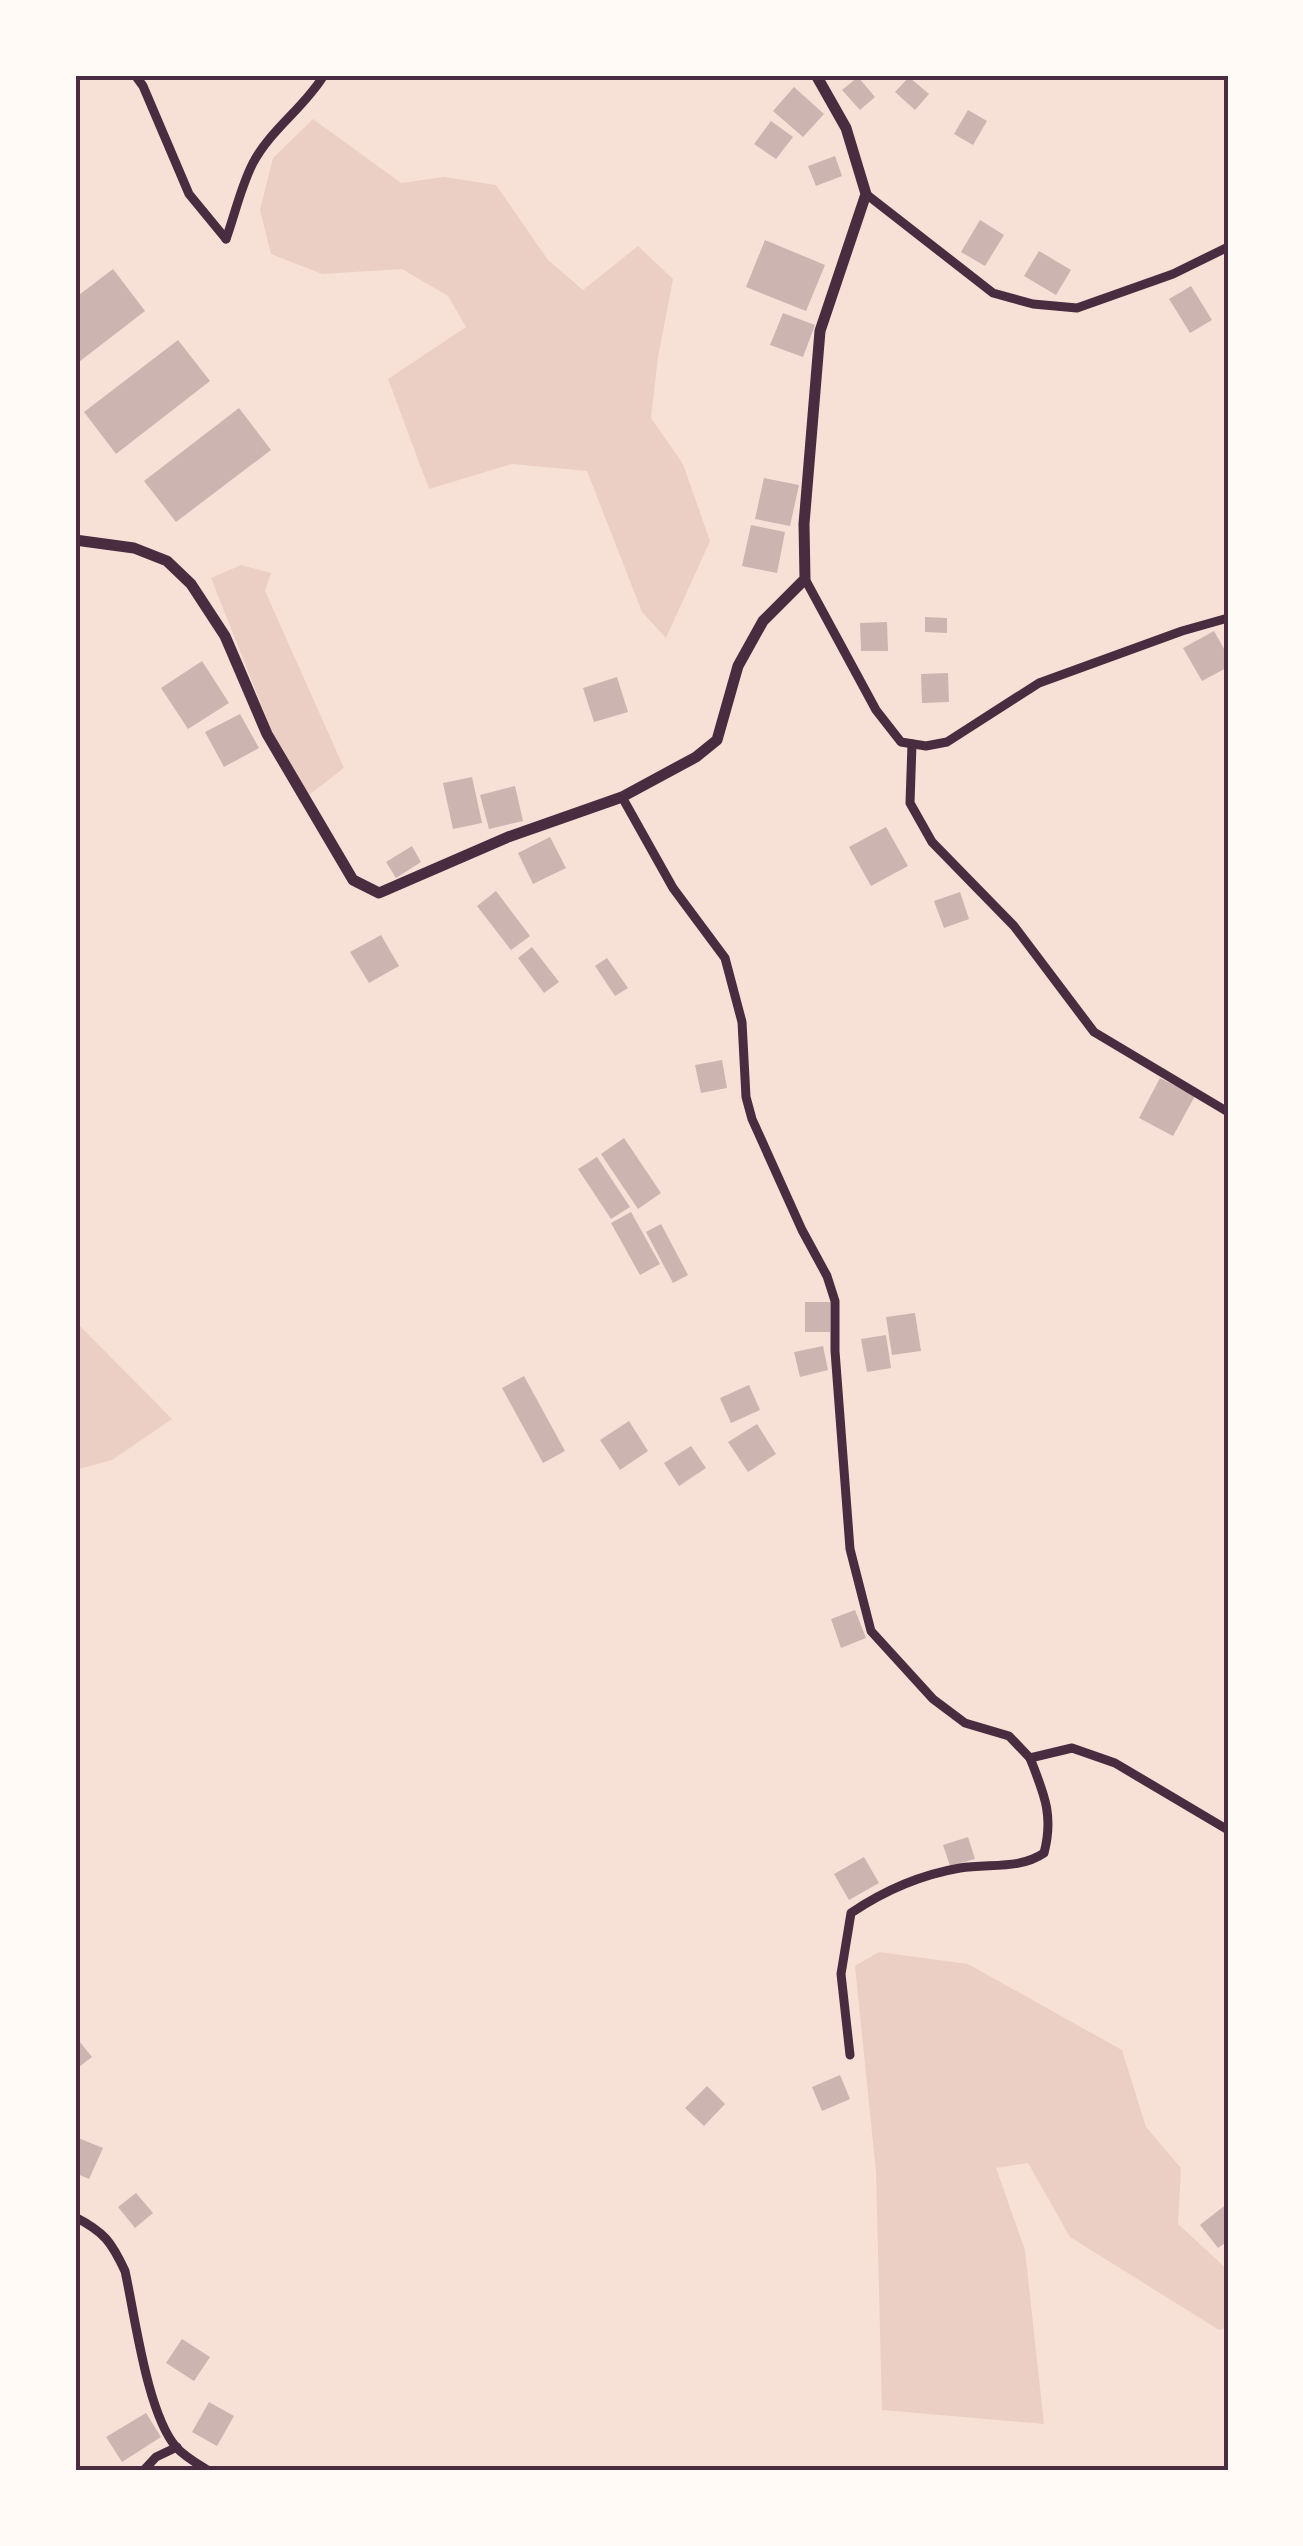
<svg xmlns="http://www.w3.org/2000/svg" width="1303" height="2546" font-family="Signika,sans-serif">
<rect width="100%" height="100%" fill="#f7e1d7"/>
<g fill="#ebcfc5">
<polygon points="313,119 401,183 444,177 496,185 548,260 583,290 638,246 673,279 658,357 651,418 683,464 710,541 666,638 642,612 587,471 512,464 429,489 388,379 466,327 448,296 402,269 322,274 271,254 260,210 273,158"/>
<polygon points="241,565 271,573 265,591 344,768 305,798 271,729 211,578"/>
<polygon points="75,1321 172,1419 112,1460 75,1470"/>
<polygon points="879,1952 968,1964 1122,2050 1146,2127 1181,2168 1178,2224 1228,2270 1228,2328 1219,2330 1070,2237 1028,2163 996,2168 1025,2250 1044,2424 882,2410 876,2172 855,1966"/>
</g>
<g fill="#ccb4b1">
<polygon points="858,77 875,97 860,110 842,90"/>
<polygon points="909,77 929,94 915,110 895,92"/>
<polygon points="794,87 824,114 803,137 773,111"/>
<polygon points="968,110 987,121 973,145 954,134"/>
<polygon points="771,121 793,137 776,159 754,144"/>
<polygon points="835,156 842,176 816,186 808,166"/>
<polygon points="980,220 1004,235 985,266 961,252"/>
<polygon points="765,240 825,265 806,311 746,287"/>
<polygon points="1039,251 1071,270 1056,295 1024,276"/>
<polygon points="113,269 145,311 75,365 75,298"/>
<polygon points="1191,286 1212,320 1190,333 1169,299"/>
<polygon points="783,313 815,325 803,357 770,345"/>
<polygon points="178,340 210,381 116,454 84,412"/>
<polygon points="239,408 271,450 176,522 144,481"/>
<polygon points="764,478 799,485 790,526 755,519"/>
<polygon points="751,525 785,532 777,573 742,566"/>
<polygon points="925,617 947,618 947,633 925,632"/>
<polygon points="887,622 888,651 861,651 860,623"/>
<polygon points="1214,631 1228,656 1228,667 1202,681 1183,648"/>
<polygon points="202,661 229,703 188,729 161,688"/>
<polygon points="948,673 949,702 922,703 921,674"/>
<polygon points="617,677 628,712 594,722 583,688"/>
<polygon points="240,714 259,748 224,767 205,732"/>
<polygon points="472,777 482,823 453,829 443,783"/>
<polygon points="515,786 523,821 489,829 480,795"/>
<polygon points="886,827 908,866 871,886 849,847"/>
<polygon points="550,837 566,868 533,884 518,853"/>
<polygon points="412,846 421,862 396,878 386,862"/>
<polygon points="496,891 530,936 511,950 477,906"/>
<polygon points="960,892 969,919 944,928 934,901"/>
<polygon points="381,935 399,966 369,983 350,952"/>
<polygon points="532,947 559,982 544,993 518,958"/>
<polygon points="607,958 628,988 615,996 595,966"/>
<polygon points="722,1060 727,1088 701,1093 695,1065"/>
<polygon points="1160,1078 1195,1096 1173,1136 1139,1118"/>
<polygon points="624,1138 661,1193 638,1209 601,1154"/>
<polygon points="597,1157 630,1207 611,1219 578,1169"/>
<polygon points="631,1212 660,1264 640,1275 611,1223"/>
<polygon points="661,1224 688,1275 673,1283 646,1232"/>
<rect x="805" y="1302" width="25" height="30"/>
<polygon points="915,1313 921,1351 892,1355 886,1317"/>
<polygon points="886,1335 891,1368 867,1372 861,1339"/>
<polygon points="823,1346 828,1370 800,1377 794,1352"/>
<polygon points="524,1376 565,1451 543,1463 502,1388"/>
<polygon points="749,1385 760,1410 731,1423 720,1398"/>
<polygon points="629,1421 648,1451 620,1470 600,1440"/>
<polygon points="757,1424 776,1454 748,1472 728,1442"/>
<polygon points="691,1446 706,1468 679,1486 664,1463"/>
<polygon points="855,1610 866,1638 841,1648 831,1619"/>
<polygon points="968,1837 975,1859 950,1866 943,1845"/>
<polygon points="864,1857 879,1883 849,1900 834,1874"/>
<polygon points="75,2036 92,2057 75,2070"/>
<polygon points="840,2075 850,2099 822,2111 812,2087"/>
<polygon points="707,2086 725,2104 704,2126 685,2108"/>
<polygon points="76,2137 103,2148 89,2179 75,2173"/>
<polygon points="136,2193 153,2213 135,2228 118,2207"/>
<polygon points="1228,2203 1228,2241 1218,2248 1200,2225"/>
<polygon points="182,2339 210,2357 194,2381 166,2363"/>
<polygon points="209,2402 234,2416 217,2446 192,2432"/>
<polygon points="146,2413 161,2437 122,2462 106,2437"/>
</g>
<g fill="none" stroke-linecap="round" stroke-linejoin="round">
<g stroke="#4a2c40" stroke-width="9">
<polyline points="135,75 143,86 189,194 226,239"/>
<polyline points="866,194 993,293 1033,304 1077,308 1173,274 1228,247"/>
<path d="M226 239C235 214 241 186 253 163 271 129 305 107 324 75"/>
<polyline points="805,579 876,710 901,742 926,746 947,742 1039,683 1182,631 1228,618"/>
<polyline points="912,744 910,803 932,842 1014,926 1094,1032 1228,1112"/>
<polyline points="622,797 673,888 725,958 742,1022 746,1097 752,1119 802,1230 827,1276 835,1301 835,1351 850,1549 871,1631 933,1699 965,1723 1009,1736 1030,1758 1072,1748 1115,1763 1228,1830"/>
<path d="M850 2055 841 1974 851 1913C885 1890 919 1875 960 1868 989 1863 1019 1870 1044 1853 1054 1815 1044 1794 1030 1758"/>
<path d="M75 2217C104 2232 111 2241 125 2271 135 2316 147 2413 176 2447 185 2457 198 2464 209 2471"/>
<polyline points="143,2471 156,2457 177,2447"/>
</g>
<polyline stroke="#4a2c40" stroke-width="11" points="75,540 134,548 167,561 191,584 225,636 267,734 353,880 379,893 508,837 622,797 696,757 717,740 738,666 763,621 805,579 804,524 820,331 866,194 846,128 816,75"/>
</g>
<rect width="1303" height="2546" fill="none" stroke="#fffaf5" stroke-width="155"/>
<rect x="78" y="78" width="1148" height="2390" fill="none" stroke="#4a2c40" stroke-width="4"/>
</svg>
